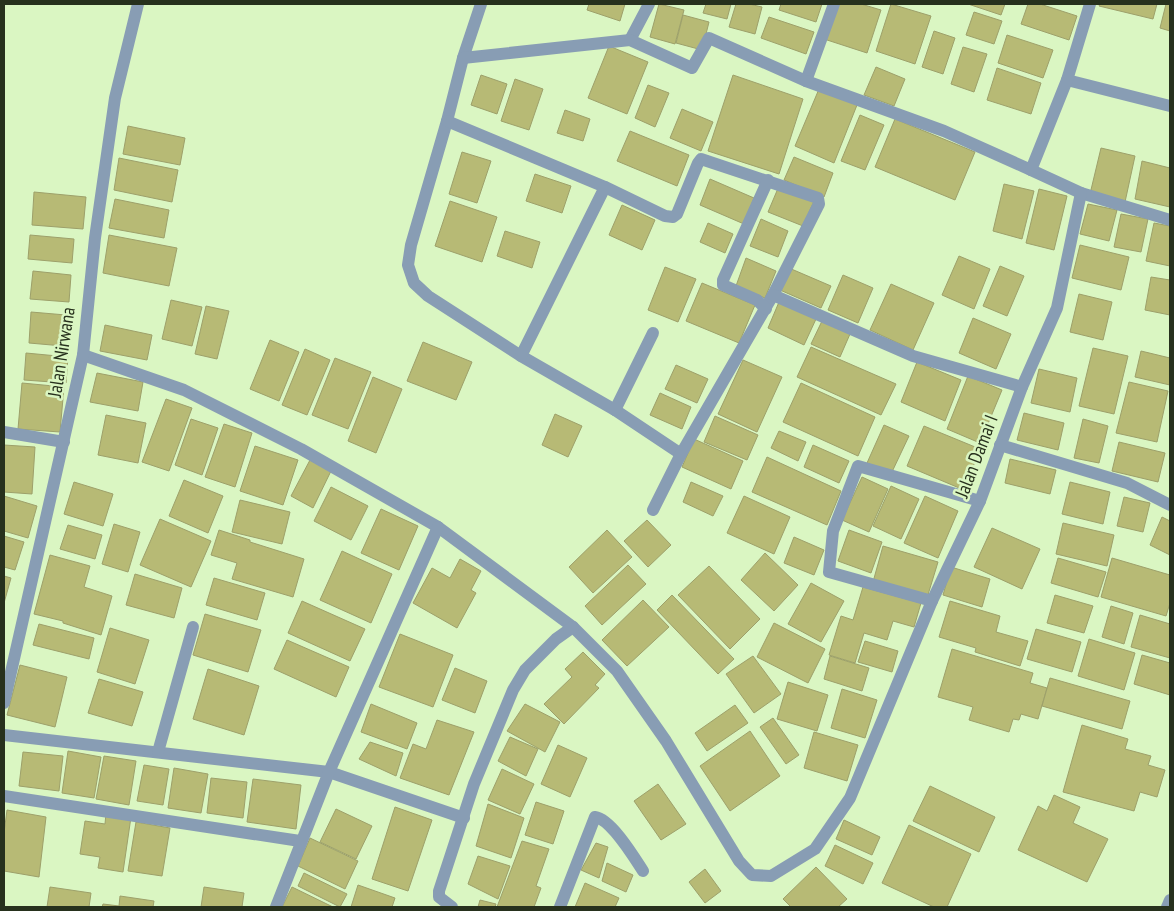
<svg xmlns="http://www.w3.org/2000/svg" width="1174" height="911" font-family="'PT Sans Narrow',sans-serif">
<rect width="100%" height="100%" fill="#daf6c2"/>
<g fill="#b7ba75" stroke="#9da06a">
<polygon points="589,4 625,4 620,21 587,10"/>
<polygon points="659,4 684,10 675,44 650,37"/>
<polygon points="706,4 731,4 727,19 703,13"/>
<polygon points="736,4 749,4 762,7 755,34 729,27"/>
<polygon points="781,4 822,4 816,22 779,10"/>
<polygon points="835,4 861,4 881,10 867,53 824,39"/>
<polygon points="891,4 931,16 915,64 876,51"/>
<polygon points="968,4 1005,4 1001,15"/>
<polygon points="1028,4 1040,4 1077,16 1069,40 1021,24"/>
<polygon points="1100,4 1157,4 1153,19 1099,6"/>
<polygon points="1166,4 1170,4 1170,31 1160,28"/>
<polygon points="974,12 1002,21 994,44 966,35"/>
<polygon points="683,15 709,22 702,50 676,43"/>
<polygon points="769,17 814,32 806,54 761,38"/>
<polygon points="934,31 955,38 943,74 922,67"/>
<polygon points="1007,35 1053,50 1043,78 998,63"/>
<polygon points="609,46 648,62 627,114 588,98"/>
<polygon points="963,47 987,54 974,92 951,84"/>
<polygon points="876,67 905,79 894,106 864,95"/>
<polygon points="997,68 1041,83 1031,114 987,100"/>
<polygon points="481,75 507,84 497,114 471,105"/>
<polygon points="733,75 803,99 779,174 708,151"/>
<polygon points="515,79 543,89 529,130 501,121"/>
<polygon points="648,85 669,93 655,127 635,118"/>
<polygon points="819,89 857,105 834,163 795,146"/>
<polygon points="682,109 713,122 701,151 670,138"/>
<polygon points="565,110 590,119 583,141 557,133"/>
<polygon points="860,115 884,125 865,170 841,161"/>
<polygon points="895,119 975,152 955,200 875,167"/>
<polygon points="128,126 185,138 180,165 123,154"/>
<polygon points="630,131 689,155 677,186 617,161"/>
<polygon points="1101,148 1135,156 1125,202 1090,194"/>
<polygon points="462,152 491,161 477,203 449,194"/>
<polygon points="794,157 833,173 824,197 784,180"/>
<polygon points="119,158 178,170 172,202 114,190"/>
<polygon points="1142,161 1170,168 1170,207 1135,199"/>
<polygon points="535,174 571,186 562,213 526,201"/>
<polygon points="710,179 754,198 744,224 700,205"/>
<polygon points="1004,184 1034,191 1022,239 993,231"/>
<polygon points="779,186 814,201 803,226 768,212"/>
<polygon points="1039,189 1067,196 1054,250 1026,243"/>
<polygon points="34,192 86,197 83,229 32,225"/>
<polygon points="115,199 169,210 164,238 109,228"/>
<polygon points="450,201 497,217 482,262 435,246"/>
<polygon points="1088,204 1117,210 1109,241 1080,234"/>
<polygon points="622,205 655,220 642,250 609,235"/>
<polygon points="1121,214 1148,219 1141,252 1114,247"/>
<polygon points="761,219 788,231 778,257 750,246"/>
<polygon points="708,223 733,234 725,253 700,242"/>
<polygon points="1154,223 1170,226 1170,266 1146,261"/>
<polygon points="505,231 540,242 532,268 497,256"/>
<polygon points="30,235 74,239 72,263 28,259"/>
<polygon points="109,235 177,248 169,286 103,273"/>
<polygon points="1080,245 1129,257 1121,290 1072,278"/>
<polygon points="959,256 990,269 974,309 942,295"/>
<polygon points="746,258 776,271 765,298 736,286"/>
<polygon points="1000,266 1024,276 1007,316 983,306"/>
<polygon points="665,267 696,279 678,322 648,310"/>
<polygon points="789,268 831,286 821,308 780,290"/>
<polygon points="33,271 71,275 69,302 30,299"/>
<polygon points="843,275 873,288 858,323 828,310"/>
<polygon points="1151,277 1170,280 1170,315 1145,310"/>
<polygon points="702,283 755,305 739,343 686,321"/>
<polygon points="891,284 934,303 913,350 870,330"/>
<polygon points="1079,294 1112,302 1103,340 1070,332"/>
<polygon points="171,300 202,307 192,346 162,339"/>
<polygon points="779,302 816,319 804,345 768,328"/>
<polygon points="206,306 229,311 217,359 195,354"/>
<polygon points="31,312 66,315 63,346 29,343"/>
<polygon points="973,318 1011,334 996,369 959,353"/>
<polygon points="822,321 850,334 840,357 811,344"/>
<polygon points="105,325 152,335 147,360 100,351"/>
<polygon points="270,340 299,352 279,401 250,389"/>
<polygon points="423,342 472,362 456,400 407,381"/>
<polygon points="811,347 896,384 881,415 797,377"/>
<polygon points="1093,348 1128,356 1114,414 1079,406"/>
<polygon points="305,349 330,360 307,415 282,405"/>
<polygon points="1141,351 1170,358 1170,385 1135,377"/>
<polygon points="26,353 68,357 66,383 24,380"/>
<polygon points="335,358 371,372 348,429 312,415"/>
<polygon points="743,360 782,377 757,432 718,414"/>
<polygon points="917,362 961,380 945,421 901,402"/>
<polygon points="676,365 708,379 697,403 665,389"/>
<polygon points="1039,369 1077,378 1070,412 1031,403"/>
<polygon points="97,373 143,382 138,411 90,402"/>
<polygon points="968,376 1002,390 980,443 947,429"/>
<polygon points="373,377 402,389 376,453 348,441"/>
<polygon points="1129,382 1168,391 1157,442 1116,433"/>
<polygon points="22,383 64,387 60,432 18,429"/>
<polygon points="801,383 875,417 858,456 783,422"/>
<polygon points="660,393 691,407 682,429 650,415"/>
<polygon points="166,399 192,408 169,471 142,462"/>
<polygon points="1024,413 1064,423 1058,450 1017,440"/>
<polygon points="555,414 582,426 568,457 542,445"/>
<polygon points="106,415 146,423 138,463 98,455"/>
<polygon points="715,416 758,435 747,460 704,442"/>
<polygon points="191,419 218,428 202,475 175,465"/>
<polygon points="1083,419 1108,426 1099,463 1074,458"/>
<polygon points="224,424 252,433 235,487 205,477"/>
<polygon points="884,425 909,436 891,474 867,463"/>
<polygon points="924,426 980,449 964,490 907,466"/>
<polygon points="779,431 806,442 798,461 771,448"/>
<polygon points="694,439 743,461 731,489 682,467"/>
<polygon points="1119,442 1165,453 1158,482 1112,471"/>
<polygon points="4,445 35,447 32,494 4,492"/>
<polygon points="813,445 849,461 839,483 804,467"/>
<polygon points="255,446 298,460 283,505 240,491"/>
<polygon points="767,457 841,491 827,525 752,492"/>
<polygon points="1010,459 1056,470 1050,494 1005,483"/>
<polygon points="310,460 331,471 313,508 291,496"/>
<polygon points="862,477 888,489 869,532 842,520"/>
<polygon points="184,480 223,496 208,533 169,516"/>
<polygon points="74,482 113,494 103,526 64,514"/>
<polygon points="691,482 723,496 713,516 683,502"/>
<polygon points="1070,482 1110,492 1103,524 1062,514"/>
<polygon points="891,486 919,499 901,539 873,526"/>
<polygon points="331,487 368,506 351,540 314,521"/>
<polygon points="4,496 37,506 28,538 4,531"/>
<polygon points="744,496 790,517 774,554 727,533"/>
<polygon points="925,496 958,511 938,558 904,543"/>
<polygon points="1124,497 1150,503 1143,532 1117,526"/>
<polygon points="240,500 290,512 282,544 232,532"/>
<polygon points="381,509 418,526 399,570 361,553"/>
<polygon points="1162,517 1170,521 1170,555 1150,545"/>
<polygon points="160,519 211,541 191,587 140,565"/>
<polygon points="647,520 671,545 648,567 624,541"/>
<polygon points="1063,523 1114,535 1107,566 1056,554"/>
<polygon points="114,524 140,532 128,572 102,564"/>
<polygon points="68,525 102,535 95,559 60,549"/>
<polygon points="992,528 1040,549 1022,589 974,567"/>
<polygon points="219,530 250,540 250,542 304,559 293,597 232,579 237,563 211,555"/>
<polygon points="607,530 632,557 593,593 569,567"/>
<polygon points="849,530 882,542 871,573 838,561"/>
<polygon points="4,536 24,542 15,570 4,567"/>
<polygon points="794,537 824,550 814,575 784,563"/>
<polygon points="883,546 938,562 927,598 873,582"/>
<polygon points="342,551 392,574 371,623 320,600"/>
<polygon points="765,553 798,585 774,611 741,580"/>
<polygon points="50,555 90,566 84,587 112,596 101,635 63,623 63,621 34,614"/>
<polygon points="1058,558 1106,572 1098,597 1051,583"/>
<polygon points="1112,558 1170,575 1170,603 1166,616 1101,597"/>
<polygon points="460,559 481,571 471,590 476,593 457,628 413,603 432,568 450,578"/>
<polygon points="628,565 646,584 602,625 585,606"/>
<polygon points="709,566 760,619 730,649 678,595"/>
<polygon points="951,567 990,579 982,607 943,595"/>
<polygon points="135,574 182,588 174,618 126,605"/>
<polygon points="4,576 11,578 4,603"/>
<polygon points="214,578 265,593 257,620 206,605"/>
<polygon points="811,583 844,601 821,642 788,624"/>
<polygon points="863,587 921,603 914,627 893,621 887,640 864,633 855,663 829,655 841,616 853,620"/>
<polygon points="672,595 734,659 718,674 657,610"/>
<polygon points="1055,595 1093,606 1084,633 1047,623"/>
<polygon points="643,600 669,627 627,666 602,640"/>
<polygon points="302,601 365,629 350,661 288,633"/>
<polygon points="950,601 1000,616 996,632 1028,641 1020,666 975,652 976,648 939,637"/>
<polygon points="1111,606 1133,613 1124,644 1102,637"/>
<polygon points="205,614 261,630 248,672 193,655"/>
<polygon points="1140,615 1170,624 1170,658 1131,647"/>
<polygon points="774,623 825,649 808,683 757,657"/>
<polygon points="39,624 94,638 89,659 33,645"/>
<polygon points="110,628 149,640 135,684 97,672"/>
<polygon points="1036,629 1081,642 1072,672 1027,659"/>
<polygon points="400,634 453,655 433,707 379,687"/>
<polygon points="1089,639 1135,653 1124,690 1078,676"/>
<polygon points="287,640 349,667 336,697 274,669"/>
<polygon points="865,641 898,651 892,672 858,662"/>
<polygon points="952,649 1033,673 1030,683 1047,688 1038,719 1021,714 1019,720 1013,719 1009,732 969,720 973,707 938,697"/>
<polygon points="583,652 605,674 595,685 599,688 564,724 544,704 572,677 565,669"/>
<polygon points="1142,655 1170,663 1170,695 1134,684"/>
<polygon points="753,656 781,694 754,713 726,674"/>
<polygon points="830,656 869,668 862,691 824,679"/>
<polygon points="20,665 67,677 55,727 7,715"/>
<polygon points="455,668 487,681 475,713 442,700"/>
<polygon points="208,669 259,686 244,735 193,719"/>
<polygon points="1050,678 1130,701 1122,729 1042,706"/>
<polygon points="99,679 143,692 132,726 88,713"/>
<polygon points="788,682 828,695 817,731 777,719"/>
<polygon points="842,689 877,700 865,738 831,728"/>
<polygon points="371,704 417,723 407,749 361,732"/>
<polygon points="525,704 560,722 545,752 507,731"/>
<polygon points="735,705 748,723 707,751 695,733"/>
<polygon points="773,718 799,755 786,764 760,727"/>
<polygon points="437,720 474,732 449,795 400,778 413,744 426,749"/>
<polygon points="1082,725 1128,739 1125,749 1151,756 1148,765 1165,770 1157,797 1140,792 1134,811 1063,792"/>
<polygon points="750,731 780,776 730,811 700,766"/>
<polygon points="814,732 858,745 847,781 804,768"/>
<polygon points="510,737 538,749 526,776 498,761"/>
<polygon points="370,742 403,753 396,776 359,759"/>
<polygon points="558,745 587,758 570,797 541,784"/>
<polygon points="68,751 101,757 94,798 62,793"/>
<polygon points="23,752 63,756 59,791 19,786"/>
<polygon points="104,756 136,761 129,805 96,799"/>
<polygon points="144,765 169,769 163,805 137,801"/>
<polygon points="174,768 208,774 201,813 168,808"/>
<polygon points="502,769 534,784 520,814 488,800"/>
<polygon points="211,778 247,782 243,818 207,813"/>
<polygon points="253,779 301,785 296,829 247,822"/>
<polygon points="658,784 686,824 661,840 634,801"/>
<polygon points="930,786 995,817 979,852 913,821"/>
<polygon points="1054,795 1080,807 1073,823 1108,839 1087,882 1018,850 1038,806 1047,811"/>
<polygon points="536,802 564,811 553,844 525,835"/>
<polygon points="488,804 524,818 511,858 476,846"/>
<polygon points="395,807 432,820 408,891 372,879"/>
<polygon points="336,809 372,826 356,859 320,842"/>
<polygon points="7,810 46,817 39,877 4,871 4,833"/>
<polygon points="106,813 131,817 123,872 98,868 100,857 80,854 85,821 105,824"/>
<polygon points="844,820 880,837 872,855 836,839"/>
<polygon points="136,822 170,828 162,876 128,871"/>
<polygon points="909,825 971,854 947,907 934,907 882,883"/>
<polygon points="310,838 358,861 345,889 298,866"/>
<polygon points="522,841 549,849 536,886 541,888 534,907 497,907"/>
<polygon points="596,843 608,847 599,878 581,870"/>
<polygon points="835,845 873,863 863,884 825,866"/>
<polygon points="478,856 510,866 498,899 468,884"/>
<polygon points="607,863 633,875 626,892 602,881"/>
<polygon points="816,867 847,899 838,907 791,907 783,899"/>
<polygon points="705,869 721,891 705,903 689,882"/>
<polygon points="304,873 347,894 340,907 298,886"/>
<polygon points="585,883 619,898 615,907 575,907"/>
<polygon points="358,885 395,898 392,907 351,907"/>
<polygon points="50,887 91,893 89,907 47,907"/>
<polygon points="204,887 244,893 242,907 201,907"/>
<polygon points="292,887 333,907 282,907"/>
<polygon points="120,896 154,901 153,907 102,907 103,904 119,906"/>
<polygon points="480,900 496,904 495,907 478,907"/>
</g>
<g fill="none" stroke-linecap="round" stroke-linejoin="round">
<g stroke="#889db4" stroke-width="12">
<polyline points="481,4 463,58 447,121 411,245 408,265 414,283 428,296 521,356 615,410 681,454"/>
<polyline points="630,40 649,4"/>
<polyline points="463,58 630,40 692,68 709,38 806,81 834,4"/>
<polyline points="1067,80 1170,106"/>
<polyline points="806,81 944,131 1031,170"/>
<polyline points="447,121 605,187 665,216 673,217 677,214 698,163 701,159 818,198 819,204 773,295 681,454 653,510"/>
<polyline points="1081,193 1170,220"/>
<polyline points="773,295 913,356 1022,387"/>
<polyline points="766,309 757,300 723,285 723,280 768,180"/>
<polyline points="83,355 184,390 301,449 438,527 573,627 617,671 666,741 739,861 752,875 771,876 815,849 850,798 932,601 980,501 1022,387 1057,308 1081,193 1031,170 1067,80 1090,4"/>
<polyline points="521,356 605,187"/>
<polyline points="615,410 653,333"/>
<polyline points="4,432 64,442"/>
<polyline points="1000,445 1127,483 1170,505"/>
<polyline points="932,601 829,572 833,531 858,466 980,501"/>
<polyline points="4,703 83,355 95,238 115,98 138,4"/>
<polyline points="4,735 329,772 464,818"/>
<polyline points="158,752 193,627"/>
<polyline points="4,796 300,841"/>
<polyline points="276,907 329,772 438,527"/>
<polyline points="452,907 439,897 439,891 474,784 513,690 525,670 556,639 573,627"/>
<path d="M560 907 595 817C611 819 634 857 643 871"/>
<polyline points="1167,907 1170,900"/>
</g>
</g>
<g text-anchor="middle" stroke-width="5" stroke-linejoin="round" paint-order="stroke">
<g font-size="19" fill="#27311d" stroke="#daf6c2">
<text transform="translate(61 352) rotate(-81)" y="7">Jalan Nirwana</text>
<text transform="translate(976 456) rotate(-69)" y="7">Jalan Damai I</text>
</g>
</g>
<rect width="1174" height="911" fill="none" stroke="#27311d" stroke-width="10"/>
</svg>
